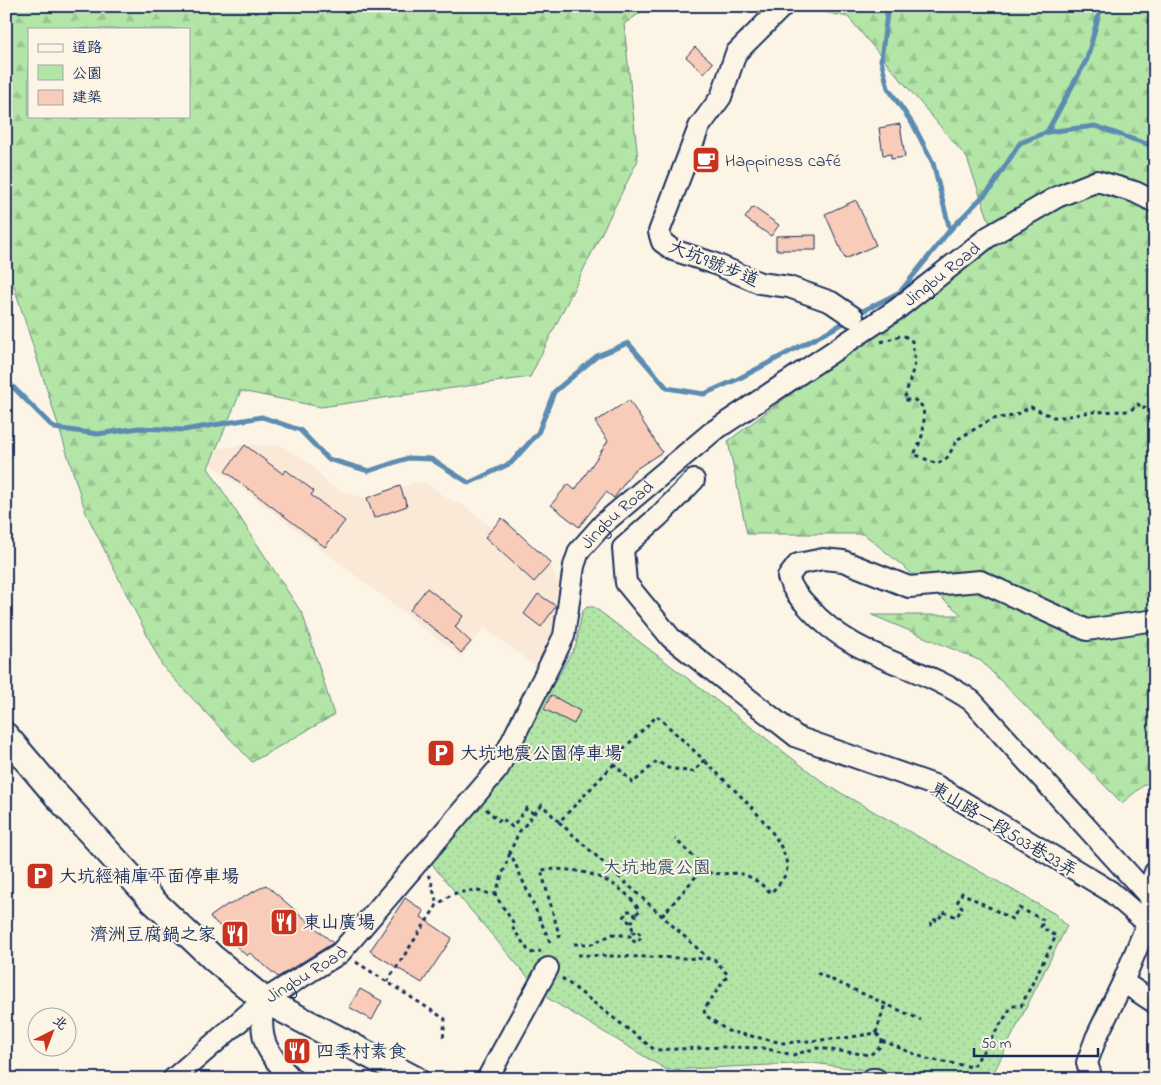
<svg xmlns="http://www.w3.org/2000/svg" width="1161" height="1085" font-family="'Indie Flower','LXGW WenKai TC',sans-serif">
<defs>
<pattern id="green-dots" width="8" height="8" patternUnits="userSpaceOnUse" patternTransform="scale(1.25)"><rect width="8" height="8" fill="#b2e5a6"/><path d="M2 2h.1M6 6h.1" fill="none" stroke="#98c591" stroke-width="1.8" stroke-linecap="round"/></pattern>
<pattern id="forest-firs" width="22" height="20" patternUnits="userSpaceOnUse" patternTransform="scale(1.25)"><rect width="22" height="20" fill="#b2e5a6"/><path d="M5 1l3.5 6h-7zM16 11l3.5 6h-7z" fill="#98c591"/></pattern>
</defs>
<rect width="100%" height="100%" fill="#fcf5e5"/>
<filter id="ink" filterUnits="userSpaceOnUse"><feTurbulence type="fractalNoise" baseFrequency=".02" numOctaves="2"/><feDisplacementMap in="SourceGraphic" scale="10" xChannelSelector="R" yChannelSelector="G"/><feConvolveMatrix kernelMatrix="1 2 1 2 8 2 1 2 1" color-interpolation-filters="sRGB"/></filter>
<g filter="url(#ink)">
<polygon fill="#fbe9d8" points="245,445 281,445 311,464 328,484 344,492 367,498 414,483 427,483 446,498 465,506 492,528 502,518 551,563 561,592 556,631 534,665 484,628 461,657 204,459 211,449"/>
<polygon fill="url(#green-dots)" stroke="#668a82" points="587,607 594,607 827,785 1055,914 1067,926 994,1072 988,1079 928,1079 813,1063 667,1070 544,996 434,867 431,859 501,776 576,645 582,612"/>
<g fill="url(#forest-firs)" stroke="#668a82" fill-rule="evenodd">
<path d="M6 6H650L624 24 638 160 530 377 321 407 241 391 208 468 303 615 334 715 252 762 163 667 86 513 6 261ZM29 29H189V116H29Z"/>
<polygon points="794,6 1155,6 1155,776 1122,803 981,661 872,615 962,615 864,534 747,534 728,441 996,241 967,158 848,17"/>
</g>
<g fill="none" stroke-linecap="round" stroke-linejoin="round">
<g stroke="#5c8cb1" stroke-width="5">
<polyline points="888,6 881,60 888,88 914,126 933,163 950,230"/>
<polyline points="1047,132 1087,59 1101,6"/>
<polyline points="861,312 900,292 950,230 991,188 1020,143 1047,132 1095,126 1155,147"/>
<polyline points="6,380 54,428 98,434 139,428 184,430 262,417 300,430 328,459 369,471 408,458 431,459 469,483 511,463 538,433 554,392 597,356 628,343 667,388 704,394 738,379 844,323"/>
</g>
</g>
<g fill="#f8ccb9" stroke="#1b2f5e">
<polygon points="695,47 713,63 704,73 686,57"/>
<polygon points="900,124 905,157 891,159 891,154 883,155 879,128"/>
<polygon points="856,200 876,245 845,259 825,214"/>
<polygon points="753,207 779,225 771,236 745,218"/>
<polygon points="816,235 816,250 776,250 776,236"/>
<polygon points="629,400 662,452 633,471 614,498 606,492 579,527 551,505 568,484 575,490 608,441 595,422"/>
<polygon points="245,445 283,474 286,470 314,491 311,495 345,521 325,547 225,471"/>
<polygon points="400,486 407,506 374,518 367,498"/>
<polygon points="502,518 551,563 534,582 485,537"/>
<polygon points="427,588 463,616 455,627 471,642 461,653 447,639 410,610"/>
<polygon points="538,594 556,606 541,627 524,614"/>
<polygon points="551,695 580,711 574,724 544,709"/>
<polygon points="266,885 333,943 278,977 250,953 247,956 222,933 224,930 210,917 228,904 229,905"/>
<polygon points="405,898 424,911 421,917 452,938 422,983 370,951"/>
<polygon points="360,989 382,1001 372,1020 349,1007"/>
</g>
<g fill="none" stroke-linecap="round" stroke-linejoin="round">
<defs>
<g id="minor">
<polyline points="783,6 736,53 721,97 699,127 659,232 662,242 673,250 713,263 760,283 789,287 831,302 853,317"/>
<polyline points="694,480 659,516 623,548 626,583 671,638 797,737 937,786 1110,891 1155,930"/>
<polyline points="1147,894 1155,872"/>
<polyline points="1123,982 1155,1003"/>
<path d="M264 1000C258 1040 265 1050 292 1079"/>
<path id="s1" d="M173 1079 264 1000 340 953 498 769 564 636 574 566 579 551 604 523 712 432 897 309 988 237 1057 197 1097 181 1135 192 1155 202"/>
<polyline points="487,1079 548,968"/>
<polyline points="872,1079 876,1079"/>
<path d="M1092 1079 1087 1063 1096 1038 1123 982 1147 924 1152 907 1147 894 972 701C918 663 855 660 809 608 799 597 792 590 788 577L798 564 823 559 843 561 909 587 980 581 1087 630 1155 620"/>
</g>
<polyline id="major" points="6,736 57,796 153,901 213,958 264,1000 415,1079"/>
</defs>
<use href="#minor" stroke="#1b2f5e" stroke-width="24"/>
<use href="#major" stroke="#1b2f5e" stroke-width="29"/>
<g stroke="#1b2f5e" stroke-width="3" stroke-dasharray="4 4" stroke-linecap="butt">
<path d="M881 342 903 335 912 341 915 363 904 400H915L923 407C925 426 924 437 914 454L937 464 947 458 958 439 992 419 1013 416 1031 407 1053 417H1064L1090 412 1130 411 1138 404 1142 409 1152 403 1155 406"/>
<polygon points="657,716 704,760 694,772 668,768 657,761 633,783 611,761"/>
<polyline points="614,764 559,822 708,958"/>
<polyline points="486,809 499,821 502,818 512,827 527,808 534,814"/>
<path d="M700 871C735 880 737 861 771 893 777 886 786 878 787 868 787 834 727 784 704 760"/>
<polyline points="428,875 431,880 437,905"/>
<polyline points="495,895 510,853"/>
<polyline points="662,916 704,867 675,839"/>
<polyline points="631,923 636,916 632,911 626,911 624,918 631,923 633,931"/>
<path d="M560 938 541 870C578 866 619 877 640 911L635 914"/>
<polyline points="550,942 510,852 519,832 542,805 559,822"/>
<polyline points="574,944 592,944 613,934 630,936 630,939 637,943 642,936 636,930 630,936"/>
<polyline points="356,962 445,1019 443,1040"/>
<polyline points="817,973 921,1020"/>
<polyline points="562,978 655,1050 723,1047 763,1048 793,1055 817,1048 870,1055 881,1046 882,1039 876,1033 845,1038 783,1043 728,1031 705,1015 704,1009 728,975 714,959 578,955"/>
<polyline points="387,982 437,905 452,894 474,890 495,895 513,922 512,927 530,953 541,951"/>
<polyline points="876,1033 885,1004"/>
<polyline points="882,1041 927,1059 973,1067 1012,1006 1021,1006 1056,936 1041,927 1044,920 1019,908 1012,919 962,893 957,903 962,907 957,917 943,912 938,921 933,919 930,928"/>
</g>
<use href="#minor" stroke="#fcf5e5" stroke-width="20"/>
<use href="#major" stroke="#fcf5e5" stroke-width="25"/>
</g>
</g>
<defs>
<symbol id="cafe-square" viewBox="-11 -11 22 22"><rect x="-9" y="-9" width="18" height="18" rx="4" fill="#c8321e" stroke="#fcf5e5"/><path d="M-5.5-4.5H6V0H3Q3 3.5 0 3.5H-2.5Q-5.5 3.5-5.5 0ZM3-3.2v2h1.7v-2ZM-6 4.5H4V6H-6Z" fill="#fff"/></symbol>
<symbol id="parking-square" viewBox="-11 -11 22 22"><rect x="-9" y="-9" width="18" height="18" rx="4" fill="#c8321e" stroke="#fcf5e5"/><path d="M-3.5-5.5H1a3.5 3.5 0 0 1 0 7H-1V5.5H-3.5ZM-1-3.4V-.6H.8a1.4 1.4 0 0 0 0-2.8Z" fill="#fff"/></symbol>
<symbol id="restaurant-square" viewBox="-11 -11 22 22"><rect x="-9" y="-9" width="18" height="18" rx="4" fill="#c8321e" stroke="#fcf5e5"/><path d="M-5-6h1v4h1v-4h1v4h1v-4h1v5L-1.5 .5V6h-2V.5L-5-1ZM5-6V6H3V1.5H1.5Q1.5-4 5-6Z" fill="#fff"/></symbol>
</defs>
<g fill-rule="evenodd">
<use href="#cafe-square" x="690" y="144" width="32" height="32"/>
<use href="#parking-square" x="425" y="737" width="32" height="32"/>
<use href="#parking-square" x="24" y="860" width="32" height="32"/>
<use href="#restaurant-square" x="268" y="906" width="32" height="32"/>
<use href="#restaurant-square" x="219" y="918" width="32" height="32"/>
<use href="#restaurant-square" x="281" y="1035" width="32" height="32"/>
</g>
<g text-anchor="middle" stroke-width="4" stroke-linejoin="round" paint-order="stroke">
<g font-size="18" fill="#1b2f5e" stroke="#fcf5e5" text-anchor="start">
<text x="725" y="166">Happiness café</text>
<text x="460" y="759">大坑地震公園停車場</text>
<text x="59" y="882">大坑經補庫平面停車場</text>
<text x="303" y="928">東山廣場</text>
<text x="216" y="940" text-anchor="end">濟洲豆腐鍋之家</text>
<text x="316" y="1057">四季村素食</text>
</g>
<g font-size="18" fill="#1b2f5e" stroke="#fcf5e5">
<text transform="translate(714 263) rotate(22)" y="6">大坑9號步道</text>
<text dy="6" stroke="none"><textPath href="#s1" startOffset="1145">Jingbu Road</textPath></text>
<text dy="6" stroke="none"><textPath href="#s1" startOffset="740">Jingbu Road</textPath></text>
<text transform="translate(1004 829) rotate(31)" y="6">東山路一段503巷23弄</text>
<text dy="6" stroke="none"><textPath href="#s1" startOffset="170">Jingbu Road</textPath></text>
</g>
<g font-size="18" fill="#39536c" stroke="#fcf5e5">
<text x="657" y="873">大坑地震公園</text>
</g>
</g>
<rect width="1161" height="1085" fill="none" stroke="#fcf5e5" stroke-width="25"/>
<rect x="12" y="12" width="1136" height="1060" fill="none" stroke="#1b2f5e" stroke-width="2" filter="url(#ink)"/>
<rect x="28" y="28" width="162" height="90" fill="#fcf5e5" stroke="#a2a6af"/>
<rect x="38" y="44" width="25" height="8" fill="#fcf5e5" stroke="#a2a6af"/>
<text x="72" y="52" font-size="15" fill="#1b2f5e">道路</text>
<rect x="38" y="65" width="25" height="15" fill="#b2e5a6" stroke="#a2a6af"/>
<text x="72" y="78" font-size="15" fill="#1b2f5e">公園</text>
<rect x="38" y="90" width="25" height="15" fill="#f8ccb9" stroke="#a2a6af"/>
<text x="72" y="102" font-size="15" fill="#1b2f5e">建築</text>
<g transform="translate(52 1032) rotate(42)"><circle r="24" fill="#fcf5e5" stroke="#a2a6af"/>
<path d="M0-4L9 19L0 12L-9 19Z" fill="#c8321e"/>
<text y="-8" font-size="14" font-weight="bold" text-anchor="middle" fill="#1b2f5e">北</text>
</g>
<path d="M974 1048v8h124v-8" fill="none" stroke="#1b2f5e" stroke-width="2.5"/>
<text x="981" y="1048" font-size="15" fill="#1b2f5e" stroke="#fcf5e5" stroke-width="4" paint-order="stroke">50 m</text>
</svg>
